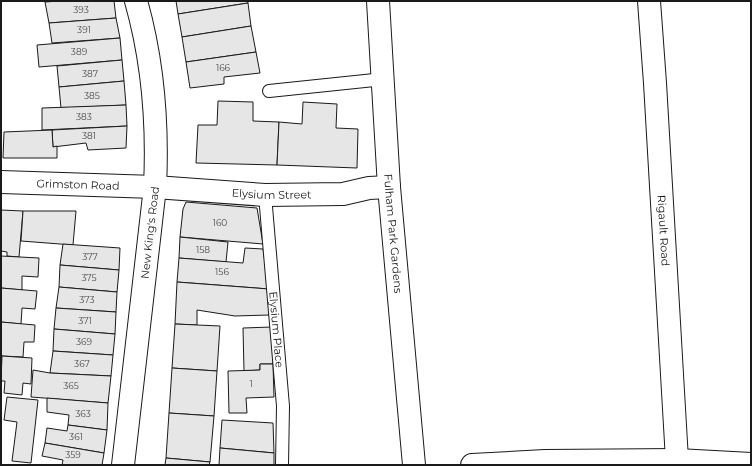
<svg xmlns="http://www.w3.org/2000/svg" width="752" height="466" font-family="Montserrat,sans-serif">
<rect width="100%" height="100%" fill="#fff"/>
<g fill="#e6e6e6" stroke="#1a1a1a">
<polygon points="59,1 114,1 116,18 49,23 45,2"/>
<polygon points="176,1 248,1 248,3 178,14"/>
<polygon points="248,3 251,26 182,37 178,14"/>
<polygon points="116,18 120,38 52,43 49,23"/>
<polygon points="251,26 256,52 186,62 182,37"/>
<polygon points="120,38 122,60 39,67 37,45"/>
<polygon points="256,52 260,73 224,77 224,84 190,88 186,62"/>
<polygon points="122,60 124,81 59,87 57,66"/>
<polygon points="124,81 126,105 61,108 59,87"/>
<polygon points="218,101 253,102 253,121 279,122 277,165 196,163 198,125 217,125"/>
<polygon points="303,102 337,104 336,128 358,129 357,168 277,165 279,122 302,124"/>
<polygon points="126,105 127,126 42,130 42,108"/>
<polygon points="127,126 126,148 88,150 86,143 53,147 52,130"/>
<polygon points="52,130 53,147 57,146 57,158 3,158 4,132"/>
<polygon points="186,202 257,208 263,244 180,237 183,209"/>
<polygon points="1,210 23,211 19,257 7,256 7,252 1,251"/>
<polygon points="23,211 76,211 73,245 21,241"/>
<polygon points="180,237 228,242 226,262 179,258"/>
<polygon points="63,244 120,248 119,270 60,265"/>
<polygon points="245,248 263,249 269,289 177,282 179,258 243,263"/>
<polygon points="1,256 39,258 38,277 22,276 22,290 1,288"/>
<polygon points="60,265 119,270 117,292 59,287"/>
<polygon points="177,282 269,289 269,315 235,316 197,310 197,325 175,324"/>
<polygon points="59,287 117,292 116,312 56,308"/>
<polygon points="1,288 37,291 35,309 22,308 21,324 1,322"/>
<polygon points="56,308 116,312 115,334 54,329"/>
<polygon points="1,322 35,325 34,342 24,342 23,357 1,356"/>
<polygon points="175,324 220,326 217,371 172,368"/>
<polygon points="272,327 273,364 260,364 260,370 244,371 243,328"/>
<polygon points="54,329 115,334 113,355 53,351"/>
<polygon points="53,351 113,355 111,376 50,373"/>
<polygon points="2,356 32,358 31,384 23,383 22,395 4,393 5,381 1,381"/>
<polygon points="260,364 273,364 274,397 246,398 247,413 229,413 228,371 260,370"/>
<polygon points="172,368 217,371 214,416 169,413"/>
<polygon points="33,370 50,373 111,376 108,403 31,397"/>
<polygon points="7,397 38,400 31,463 12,461 17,422 4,420"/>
<polygon points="47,398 108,403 107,430 68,425 69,415 47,412"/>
<polygon points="169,413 214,416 210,462 166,458"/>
<polygon points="222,420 273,423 274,453 220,448"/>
<polygon points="68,425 107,430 104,453 45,443 47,428 67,431"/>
<polygon points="45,443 104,453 102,465 62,465 63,460 42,456"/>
<polygon points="220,448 274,453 274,465 219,465"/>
<polygon points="166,458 210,462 209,465 165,465"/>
</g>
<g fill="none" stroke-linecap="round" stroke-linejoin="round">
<defs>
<g id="lane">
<polyline points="269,91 384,79"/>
<path id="s1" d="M265 195 283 406 282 465"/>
</g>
<g id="street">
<path id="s2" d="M378 1 389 187 414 465"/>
<path id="s3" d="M649 1 655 83 677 460"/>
<path id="s4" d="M1 182 155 187 265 195 343 194 369 188 389 187"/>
<polyline points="472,465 545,461 677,460 751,464"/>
</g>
<g id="primary">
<path id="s5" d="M123 465 155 187C158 125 153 61 136 1"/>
</g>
</defs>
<use href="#lane" stroke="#1a1a1a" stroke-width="14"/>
<use href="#street" stroke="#1a1a1a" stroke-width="24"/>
<use href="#primary" stroke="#1a1a1a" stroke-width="24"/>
<use href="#lane" stroke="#fff" stroke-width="12"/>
<use href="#street" stroke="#fff" stroke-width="22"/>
<use href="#primary" stroke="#fff" stroke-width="22"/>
</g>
<g text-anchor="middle" stroke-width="3" stroke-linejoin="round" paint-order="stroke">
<g font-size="9" fill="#4d4d4d">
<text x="81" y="13">393</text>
<text x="84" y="33">391</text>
<text x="79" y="55">389</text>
<text x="223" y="71">166</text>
<text x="90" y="77">387</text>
<text x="92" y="99">385</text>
<text x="84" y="120">383</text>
<text x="89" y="139">381</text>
<text x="220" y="226">160</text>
<text x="203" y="253">158</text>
<text x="90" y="260">377</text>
<text x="222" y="275">156</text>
<text x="89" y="281">375</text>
<text x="87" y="303">373</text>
<text x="85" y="324">371</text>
<text x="84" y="345">369</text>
<text x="82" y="367">367</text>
<text x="251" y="387">1</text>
<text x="71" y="389">365</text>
<text x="83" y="417">363</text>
<text x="76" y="440">361</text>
<text x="73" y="458">359</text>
</g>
<g font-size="11" fill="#1a1a1a" stroke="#fff">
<text dy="4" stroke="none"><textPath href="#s4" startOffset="77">Grimston Road</textPath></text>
<text dy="4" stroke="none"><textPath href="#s4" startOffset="271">Elysium Street</textPath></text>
<text dy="4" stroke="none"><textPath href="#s3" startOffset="230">Rigault Road</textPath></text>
<text dy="4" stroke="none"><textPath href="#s5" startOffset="234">New King's Road</textPath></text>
<text dy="4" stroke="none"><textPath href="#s2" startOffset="233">Fulham Park Gardens</textPath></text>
<text dy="4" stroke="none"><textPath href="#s1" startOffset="135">Elysium Place</textPath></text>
</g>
</g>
<rect width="752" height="466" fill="none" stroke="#1a1a1a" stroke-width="4"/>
</svg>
